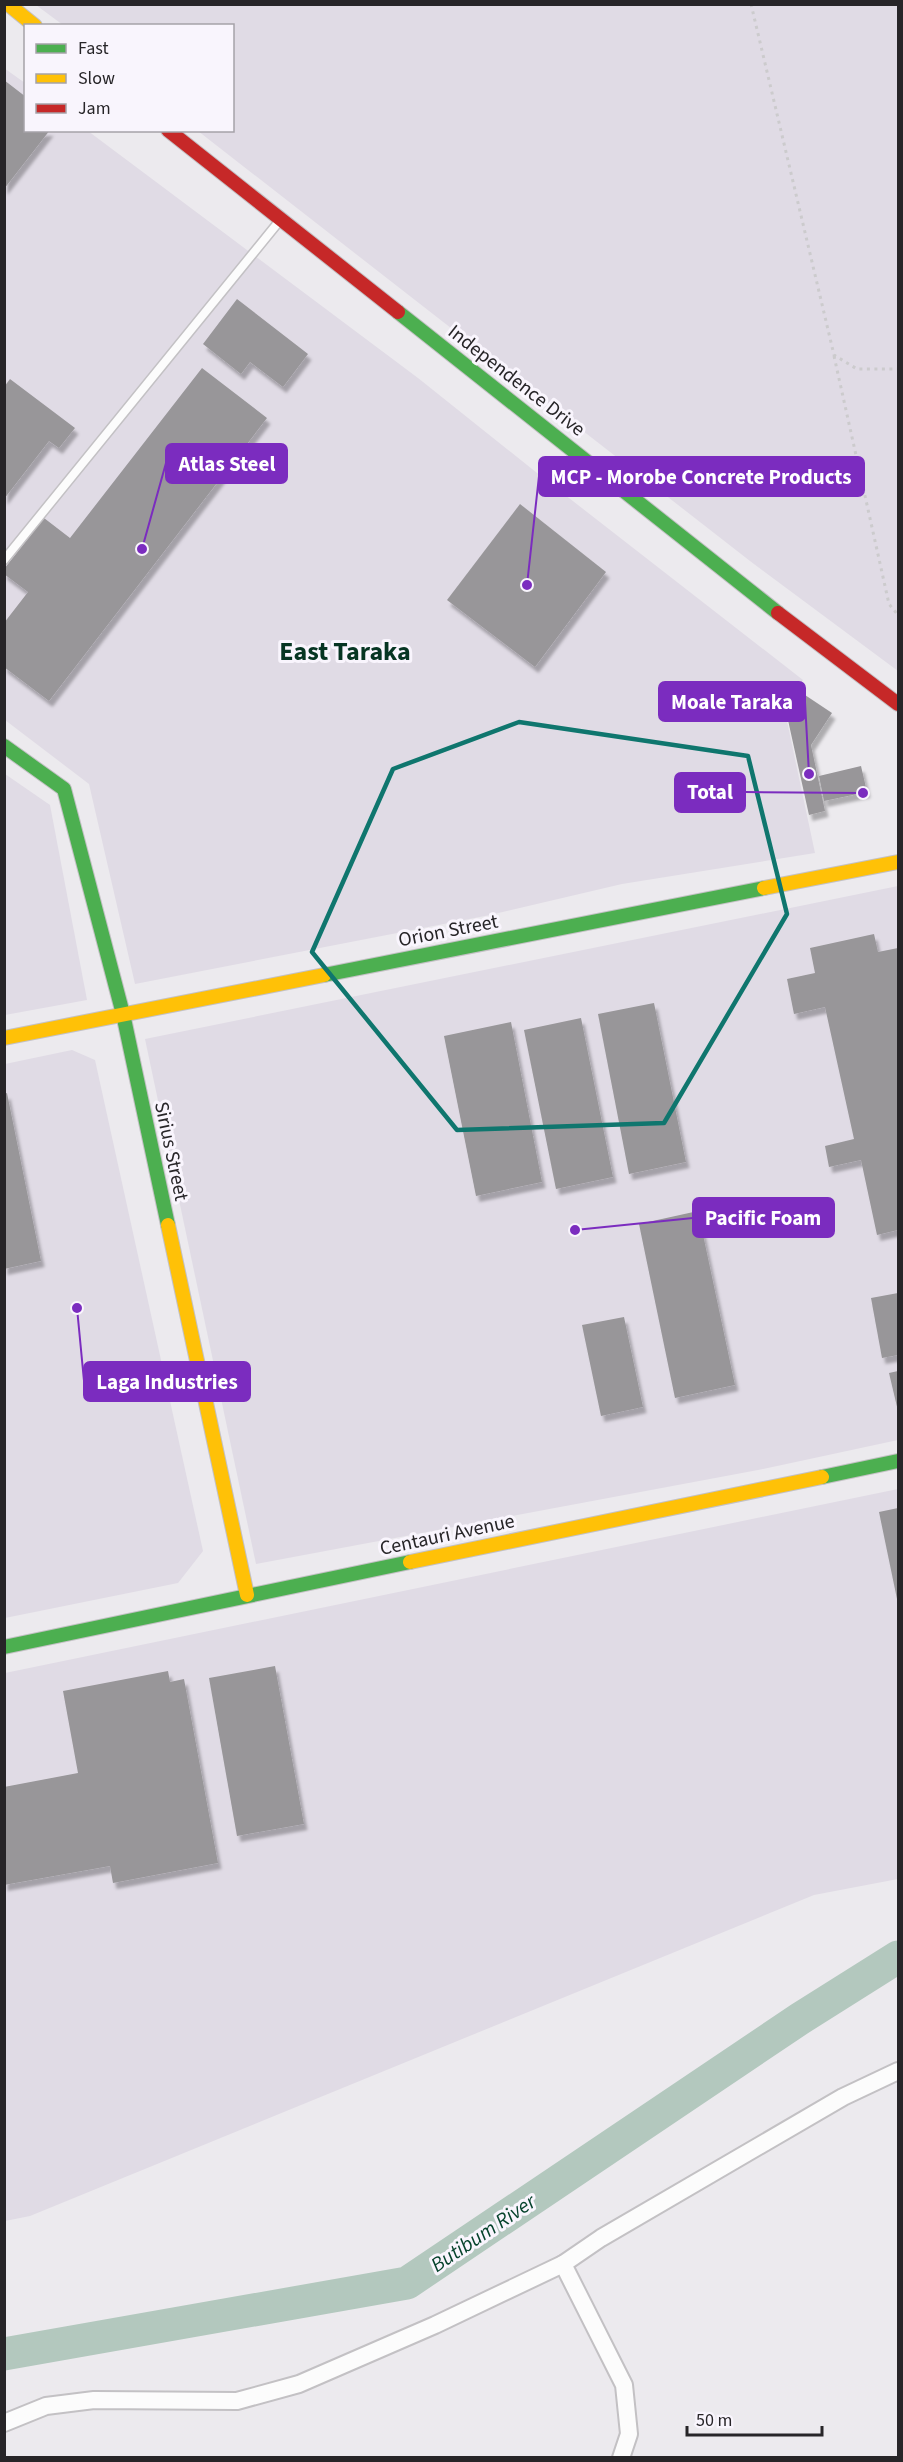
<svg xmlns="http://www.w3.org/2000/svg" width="903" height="2462" font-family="'Source Sans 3',sans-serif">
<defs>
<filter id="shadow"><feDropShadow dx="3.5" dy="6" stdDeviation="1.5" flood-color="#0004"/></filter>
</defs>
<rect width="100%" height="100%" fill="#eceaee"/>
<g fill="#e0dbe5">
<polygon points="36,5 898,5 898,671 750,561 198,131 232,130 232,26 63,25"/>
<polygon points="4,68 25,83 26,130 88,131 418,378 542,477 803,680 784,707 815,853 622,884 490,915 135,984 89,784 5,720"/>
<polygon points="5,774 50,805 87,1000 5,1015"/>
<polygon points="898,886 898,1440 758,1470 256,1564 145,1039"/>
<polygon points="72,1050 95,1060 203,1551 178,1583 5,1618 5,1064"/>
<polygon points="898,1489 898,1879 814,1895 30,2216 5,2221 5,1673"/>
</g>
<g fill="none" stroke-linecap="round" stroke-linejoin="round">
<polyline stroke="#b3c8be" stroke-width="33" points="4,2354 407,2283 801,2018 898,1957"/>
</g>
<g fill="#989699" filter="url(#shadow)">
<polygon points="4,80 26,97 26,130 50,130 4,189"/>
<polygon points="237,299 308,354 283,387 250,362 241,374 203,344"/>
<polygon points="202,368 267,418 49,701 4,667 4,623 28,592 4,574 4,569 44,518 70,538"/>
<polygon points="10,379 75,428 59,448 49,441 4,499 4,387"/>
<polygon points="520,504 606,572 535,667 447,600"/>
<polygon points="805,695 832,713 811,745 825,811 809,815 788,720"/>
<polygon points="861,766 867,792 824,801 819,776"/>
<polygon points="874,934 878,952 898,948 898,1230 877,1235 861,1160 829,1167 825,1146 854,1139 825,1007 794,1014 787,979 815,973 810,948"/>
<polygon points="654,1003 686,1162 629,1174 598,1014"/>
<polygon points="581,1018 613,1177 556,1189 524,1030"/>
<polygon points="511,1022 542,1182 476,1196 444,1036"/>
<polygon points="7,1093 41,1261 4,1269 4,1094"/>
<polygon points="698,1211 735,1385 675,1398 639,1224"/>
<polygon points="898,1293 898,1355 882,1358 871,1298"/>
<polygon points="624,1317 643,1407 601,1416 582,1325"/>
<polygon points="898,1371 898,1411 889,1373"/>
<polygon points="898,1508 898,1599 897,1599 879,1512"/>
<polygon points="275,1666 304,1824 237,1836 209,1678"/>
<polygon points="168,1671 170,1682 184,1679 218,1863 113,1883 110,1866 4,1885 4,1787 78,1773 63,1691"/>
</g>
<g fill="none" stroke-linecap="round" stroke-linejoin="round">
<defs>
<polyline id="lane" points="4,560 281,219"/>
<g id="street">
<polyline points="4,2423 46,2406 94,2400 237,2401 299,2384 435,2325 563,2264"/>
<polyline points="621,2458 629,2434 624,2385 563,2264 601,2238 843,2097 898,2071"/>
</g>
<g id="fast">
<polyline points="398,312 778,613"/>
<polyline points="4,746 64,789 123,1014 168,1225"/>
<polyline points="324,975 764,888"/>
<polyline points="822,1477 898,1461"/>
<polyline points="4,1647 410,1562"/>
</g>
<g id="slow">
<polyline points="8,4 35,26"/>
<polyline points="764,888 898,862"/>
<polyline points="4,1038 324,975"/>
<polyline points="168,1225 247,1595"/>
<polyline points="410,1562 822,1477"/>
</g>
<g id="jam">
<polyline points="168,130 398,312"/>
<polyline points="778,613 898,704"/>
</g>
</defs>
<use href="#lane" stroke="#c3c1c4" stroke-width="11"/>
<use href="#street" stroke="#c3c1c4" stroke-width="20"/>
<use href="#fast" stroke="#c3c1c4" stroke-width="16"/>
<use href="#slow" stroke="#c3c1c4" stroke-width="16"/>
<use href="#jam" stroke="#c3c1c4" stroke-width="16"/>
<g stroke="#cccbcd" stroke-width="3" stroke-dasharray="3 4.5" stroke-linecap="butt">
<polyline points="751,4 834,355 857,369 898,369"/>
<polyline points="834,356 889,604 898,615"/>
</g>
<use href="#lane" stroke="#fcfcfc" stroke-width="8"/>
<use href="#street" stroke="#fcfcfc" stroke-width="16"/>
<use href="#fast" stroke="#4caf50" stroke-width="14"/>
<use href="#slow" stroke="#ffc107" stroke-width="14"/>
<use href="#jam" stroke="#c62828" stroke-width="14"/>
</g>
<path fill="none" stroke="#0f766e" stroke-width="4.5" stroke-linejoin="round" d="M519 722 748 756 787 914 664 1123 457 1130 312 952 393 769Z"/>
<g text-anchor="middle" stroke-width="6" stroke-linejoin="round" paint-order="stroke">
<g font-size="20" fill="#272528" stroke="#f9f5fd">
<text transform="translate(517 380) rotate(38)" y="7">Independence Drive</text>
<text transform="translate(448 930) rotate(-11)" y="7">Orion Street</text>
<text transform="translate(172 1151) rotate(78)" y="7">Sirius Street</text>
<text transform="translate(447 1534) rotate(-12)" y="7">Centauri Avenue</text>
</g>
<g font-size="21" font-style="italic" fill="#06432c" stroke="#f9f5fd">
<text transform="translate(483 2233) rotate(-34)" y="7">Butibum River</text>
</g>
<g font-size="26" font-weight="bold" fill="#063522" stroke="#f9f5fd">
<text x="345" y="660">East Taraka</text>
</g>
</g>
<path fill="none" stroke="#7b2cbf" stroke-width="2" d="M142 549L166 463M527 585L539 476M809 774L805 702M863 793L745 792M575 1230L693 1218M77 1308L84 1381"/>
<g fill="#7b2cbf" stroke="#f9f5fd" stroke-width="2">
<circle cx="142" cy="549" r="6"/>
<circle cx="527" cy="585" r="6"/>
<circle cx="809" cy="774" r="6"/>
<circle cx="863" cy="793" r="6"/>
<circle cx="575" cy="1230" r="6"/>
<circle cx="77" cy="1308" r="6"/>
</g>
<g fill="#7b2cbf" stroke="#7b2cbf" stroke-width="2">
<rect x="166" y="444" width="121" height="39" rx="6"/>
<rect x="539" y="457" width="325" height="39" rx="6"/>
<rect x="659" y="682" width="146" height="39" rx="6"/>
<rect x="675" y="773" width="70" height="39" rx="6"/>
<rect x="693" y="1198" width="141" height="39" rx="6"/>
<rect x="84" y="1362" width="166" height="39" rx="6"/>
</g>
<g font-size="21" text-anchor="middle" font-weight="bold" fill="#fff">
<text x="227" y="471">Atlas Steel</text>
<text x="701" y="484">MCP - Morobe Concrete Products</text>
<text x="732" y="709">Moale Taraka</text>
<text x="710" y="799">Total</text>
<text x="763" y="1225">Pacific Foam</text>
<text x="167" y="1389">Laga Industries</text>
</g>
<rect width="903" height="2462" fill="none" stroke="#272528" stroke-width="12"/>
<rect x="24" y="24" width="210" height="108" fill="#f9f5fd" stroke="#a5a2a8" stroke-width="1.5"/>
<rect x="36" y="44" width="30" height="9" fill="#4caf50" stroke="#a5a2a8" stroke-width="1.5"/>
<text x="78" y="54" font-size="18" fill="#272528">Fast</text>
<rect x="36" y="74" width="30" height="9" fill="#ffc107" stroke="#a5a2a8" stroke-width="1.5"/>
<text x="78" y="84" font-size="18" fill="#272528">Slow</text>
<rect x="36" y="104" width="30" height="9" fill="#c62828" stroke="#a5a2a8" stroke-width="1.5"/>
<text x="78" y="114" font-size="18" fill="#272528">Jam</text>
<path d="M687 2426v9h135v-9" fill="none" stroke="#272528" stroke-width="3"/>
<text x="696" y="2426" font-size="18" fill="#272528" stroke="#f9f5fd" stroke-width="4.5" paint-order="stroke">50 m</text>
</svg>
